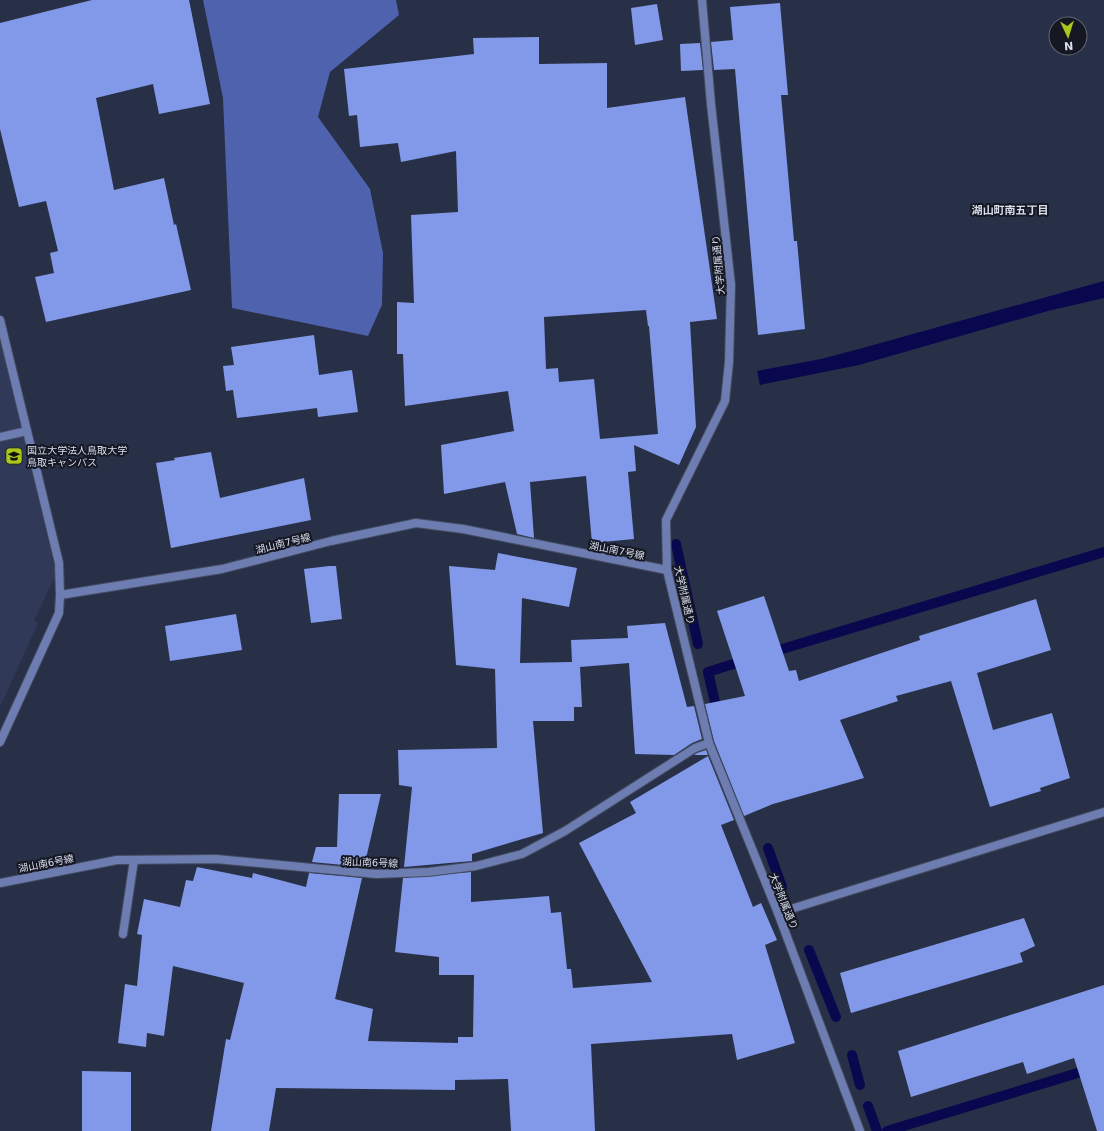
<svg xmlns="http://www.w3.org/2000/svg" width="1104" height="1131" font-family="'DejaVu Sans','Noto Sans JP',sans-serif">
<rect width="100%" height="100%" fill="#283047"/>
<polygon fill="#303957" points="0,338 56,574 34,621 38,623 0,707"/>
<polygon fill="#4e62ad" points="203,0 396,0 399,15 330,72 318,117 370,189 383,253 382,305 368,336 232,308 223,98"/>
<polygon fill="#09084f" points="1104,281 1104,298 1048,311 859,365 760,385 757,371 821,359 859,349"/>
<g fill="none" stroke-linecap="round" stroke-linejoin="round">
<g stroke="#09084f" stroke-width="10">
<polyline points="676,544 698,644"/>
<polyline points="769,653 1104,552"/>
<polyline points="718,715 708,672 746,660"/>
<polyline points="768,848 782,887"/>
<polyline points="809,950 836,1017"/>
<polyline points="852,1055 860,1085"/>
<polyline points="868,1106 877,1131"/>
<polyline points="887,1131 1104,1065"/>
</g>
</g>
<g fill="#8199e8" fill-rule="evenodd">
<polygon points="92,0 189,0 210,104 159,114 153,84 96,98 114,190 164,178 174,225 176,224 191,290 46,322 35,277 54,273 50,253 58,251 46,201 19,207 0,129 0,23"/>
<polygon points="780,3 788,95 781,95 794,241 797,241 805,329 758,335 735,69 714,70 711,42 733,40 730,7"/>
<polygon points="657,4 663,40 635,45 631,8"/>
<path d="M539 37V64L607 63V108L685 97 717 319 690 322 696 427 679 465 634 445 636 471 628 472 634 539 592 543 586 476 530 482 534 538 517 534 505 482 444 494 441 445 514 431 508 391 405 406 403 354H397V302L414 303 411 215 458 212 456 151 401 162 398 143 360 147 357 115 349 116 344 69 474 54 473 38ZM646 310 648 326H649L658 434 600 439 594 379 559 382 558 368 546 369 544 317Z"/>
<polygon points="700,43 703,70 681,71 680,44"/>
<polygon points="314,335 319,375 352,370 358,412 318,417 317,408 237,418 233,390 226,391 223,366 234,365 231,347"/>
<polygon points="211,452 220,498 304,478 311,520 171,548 156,463 175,460 174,458"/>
<polygon points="498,553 577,568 569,607 522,598 520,663 572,662 571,640 628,638 627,626 665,623 687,707 694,706 702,739 692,743 674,755 635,754 629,663 580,667 582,707 574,707 574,721 533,721 543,833 472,854 472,861 404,867 412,787 399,785 398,750 497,748 495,669 456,665 449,566 495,570"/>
<polygon points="329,566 336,566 342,619 311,623 304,569"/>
<polygon points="764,596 789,671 796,670 799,681 920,640 919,636 1036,599 1051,650 977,673 993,730 1052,713 1070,778 1040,788 1041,791 990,807 951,681 896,696 898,701 840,720 864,778 773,804 744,816 714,741 705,704 745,696 717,611"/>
<polygon points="236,614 242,650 170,661 165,626"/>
<polygon points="706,750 708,755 694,755 697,753"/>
<polygon points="708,756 734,820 721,825 753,907 761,903 777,940 765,945 795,1043 737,1060 732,1034 591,1044 595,1131 511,1131 508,1079 455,1080 455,1090 276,1088 269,1131 211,1131 226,1039 230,1040 244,983 173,966 164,1036 147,1033 146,1047 118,1043 125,984 137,986 142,935 137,934 144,899 180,907 186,880 193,881 197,867 252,878 253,873 306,887 309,873 362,878 335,999 373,1009 368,1041 458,1043 458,1037 473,1037 474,975 439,975 439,957 395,952 403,878 471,872 471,902 549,896 551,913 561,912 567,969 571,969 573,988 652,982 579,843 636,813 630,802"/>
<polygon points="339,794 381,794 364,867 312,862 316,847 337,847"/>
<polygon points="1024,918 1035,946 1020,953 1023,962 851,1013 840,973"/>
<polygon points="1104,985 1104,1131 1097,1131 1074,1058 1027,1074 1023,1062 911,1097 898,1051"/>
<polygon points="82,1071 131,1072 131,1131 82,1131"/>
</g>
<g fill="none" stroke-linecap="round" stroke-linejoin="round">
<defs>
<polyline id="service" points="0,320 27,431 0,437"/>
<g id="minor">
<polyline points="702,0 711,104 731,285 729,362 725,401 666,520 667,570 709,743 778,913 860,1131"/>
<polyline points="27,431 59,563 60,595"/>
<polyline points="0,742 59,613 60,595 222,569 331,541 416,523 463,529 667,570"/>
<polyline points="0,883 117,860 216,859 376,874 428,872 476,866 522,854 565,831 695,748 709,743"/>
<polyline points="778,913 1104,812"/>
<polyline points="123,934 134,860"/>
</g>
</defs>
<use href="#service" stroke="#444c62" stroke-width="10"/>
<use href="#minor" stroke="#444c62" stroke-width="10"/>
<use href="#service" stroke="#6d7db1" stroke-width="8"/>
<use href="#minor" stroke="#6d7db1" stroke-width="8"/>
</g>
<defs>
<symbol id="university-square" viewBox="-11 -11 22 22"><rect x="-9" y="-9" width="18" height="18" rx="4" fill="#a9c71b" stroke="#151823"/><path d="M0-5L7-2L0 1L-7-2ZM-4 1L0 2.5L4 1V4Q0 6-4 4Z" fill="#111"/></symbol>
</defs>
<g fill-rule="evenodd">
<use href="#university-square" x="4" y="446" width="20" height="20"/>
</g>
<g text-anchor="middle" stroke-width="4" stroke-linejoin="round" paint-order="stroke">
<g font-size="10" fill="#d9deed" stroke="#151823">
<text transform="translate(718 265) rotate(-95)" y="4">大学附属通り</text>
<text transform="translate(283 543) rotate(-14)" y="4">湖山南7号線</text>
<text transform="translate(617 550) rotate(11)" y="4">湖山南7号線</text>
<text transform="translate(685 595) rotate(77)" y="4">大学附属通り</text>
<text transform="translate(370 862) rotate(2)" y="4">湖山南6号線</text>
<text transform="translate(46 863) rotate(-11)" y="4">湖山南6号線</text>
<text transform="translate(784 901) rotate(68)" y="4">大学附属通り</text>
</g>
<g font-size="10" fill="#d9deed" stroke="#151823" text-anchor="start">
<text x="27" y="454">国立大学法人鳥取大学<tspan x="27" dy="12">鳥取キャンパス</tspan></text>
</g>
<g font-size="11" font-weight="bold" fill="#d9deed" stroke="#151823">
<text x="1010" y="214">湖山町南五丁目</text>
</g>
</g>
<g transform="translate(1068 36) rotate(176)"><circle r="19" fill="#151823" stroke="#636774"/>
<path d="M0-3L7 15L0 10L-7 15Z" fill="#a9c71b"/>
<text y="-6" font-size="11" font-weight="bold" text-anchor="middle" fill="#d9deed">N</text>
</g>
</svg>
